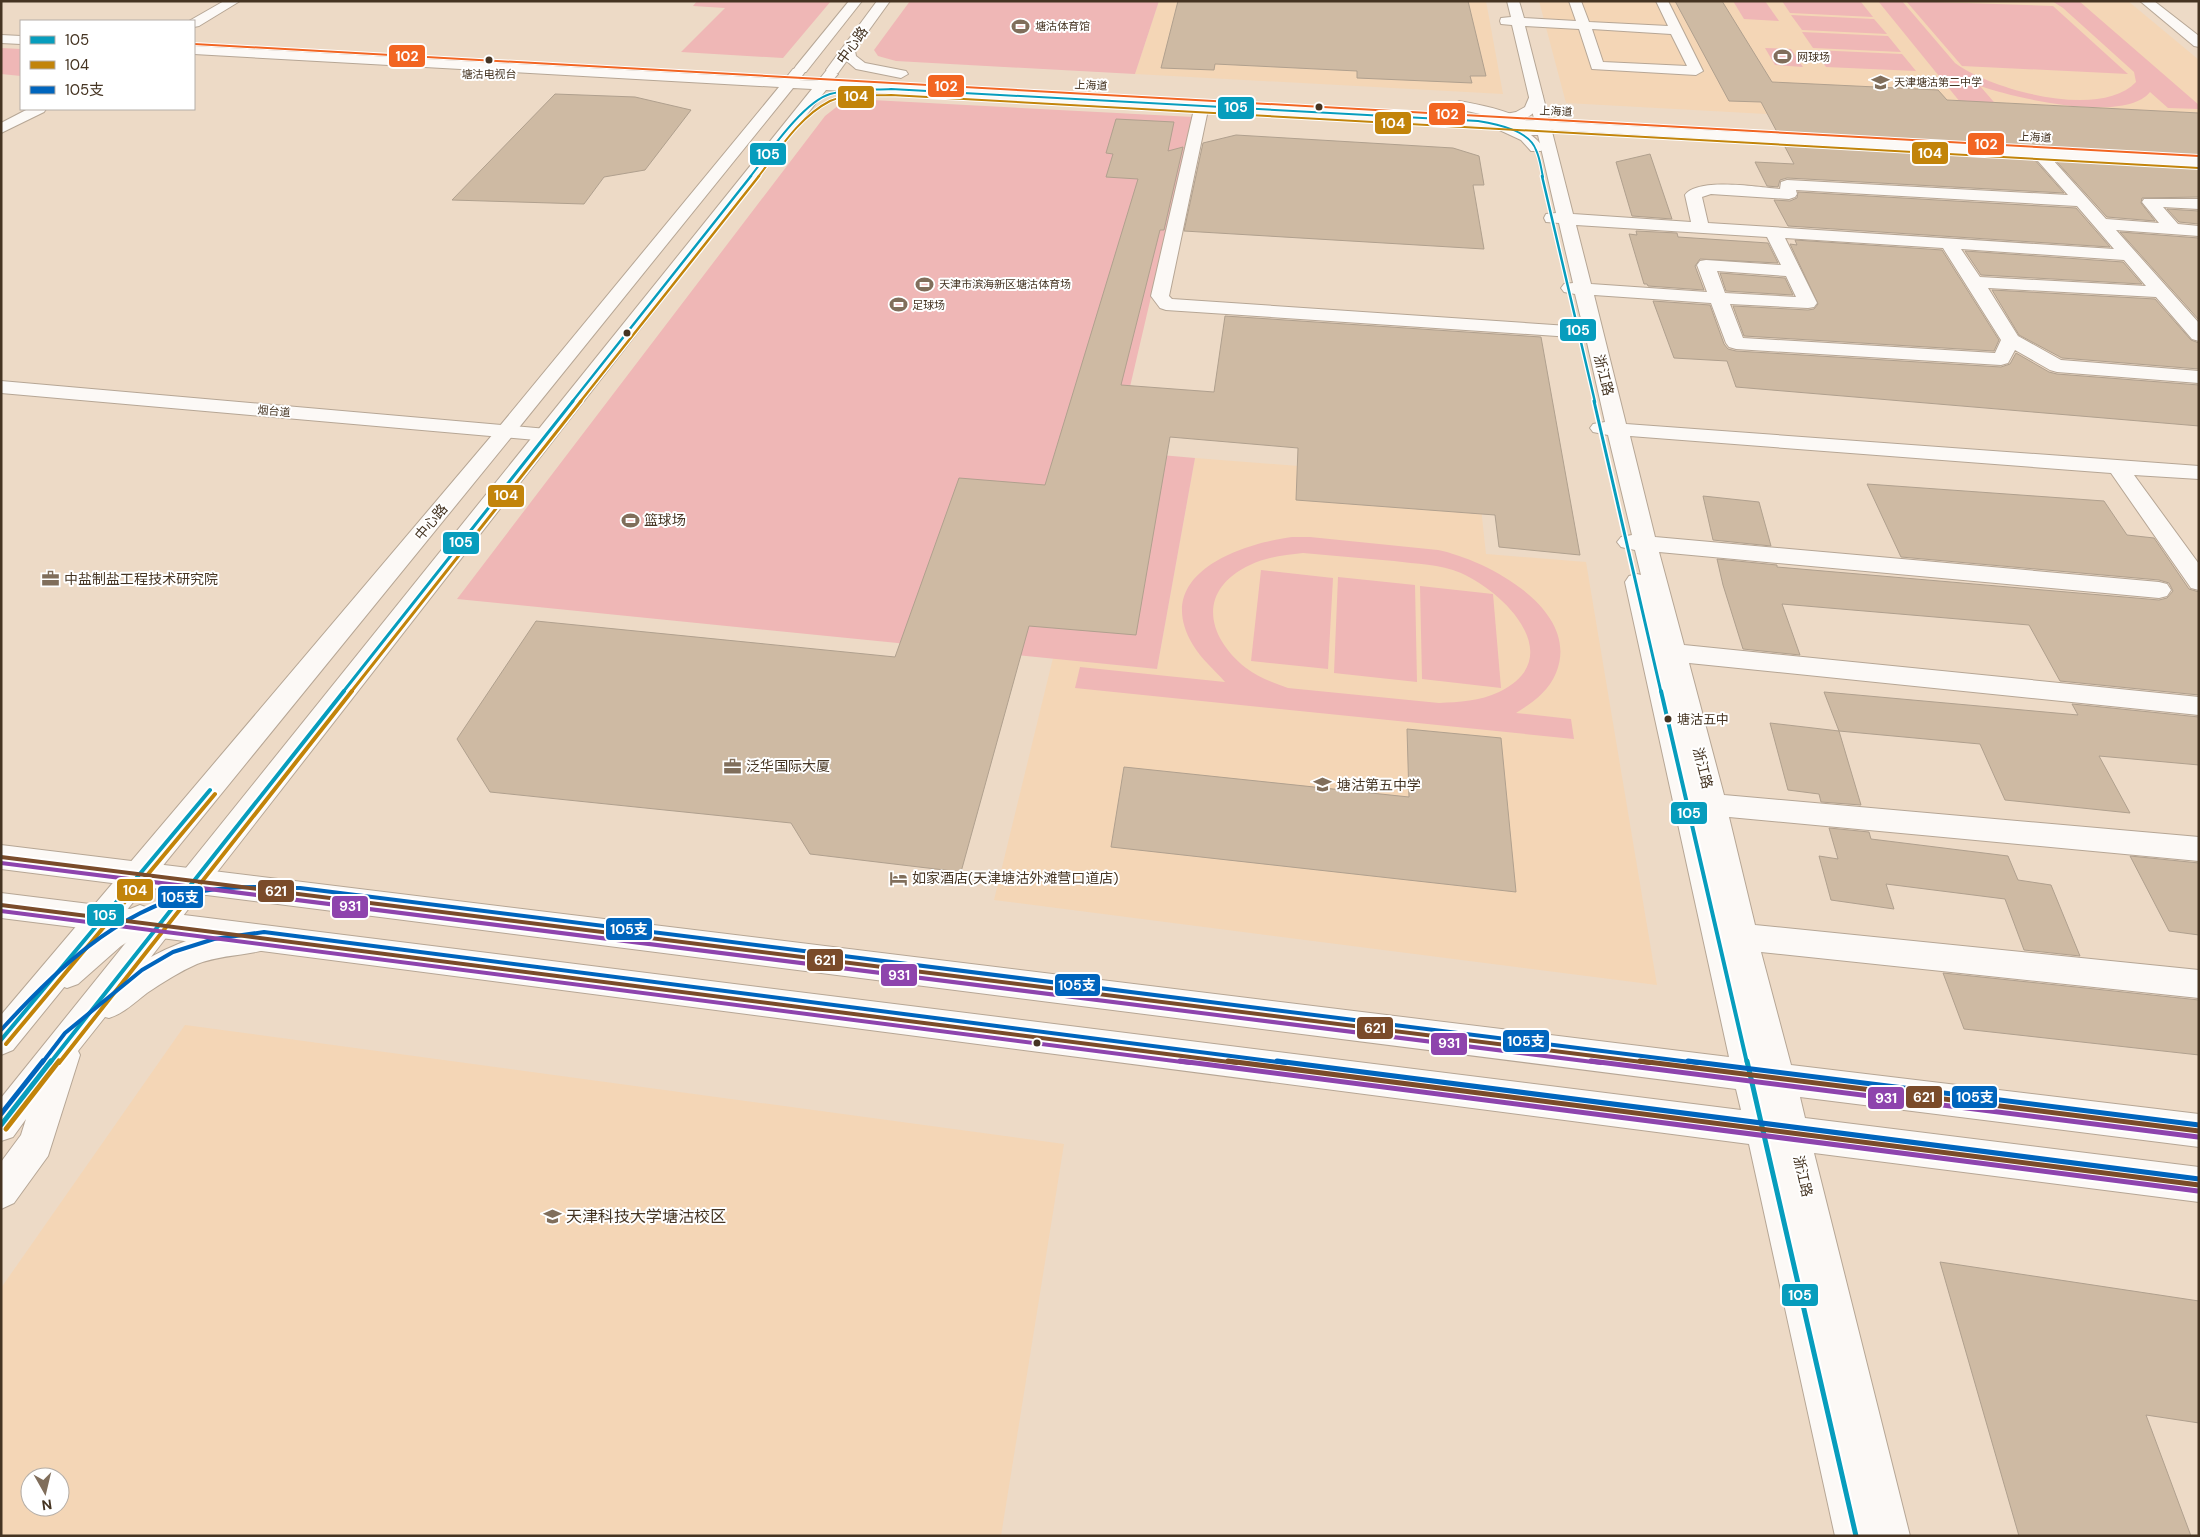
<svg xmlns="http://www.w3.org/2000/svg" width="2200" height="1537" font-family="'DM Sans','Noto Sans SC',sans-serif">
<rect width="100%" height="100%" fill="#eddac6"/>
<g fill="#f4d6b6" fill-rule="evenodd">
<polygon points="1159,1 1486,1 1503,94 1135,74"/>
<polygon points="1539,1 2128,1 2199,60 2199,138 1566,103"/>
<polygon points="1195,458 1478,480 1486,554 1586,562 1657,985 994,900 1053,658 1157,669"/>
<path d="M185 1025 1064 1144 1001 1536H1V1288ZM30 1477H60V1507H30Z"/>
</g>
<g fill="#efb7b6" fill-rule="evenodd">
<polygon points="697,1 831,1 783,58 681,52 725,8 693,6"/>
<polygon points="910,1 1159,1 1135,74 896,61 878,56 874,50"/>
<polygon points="1733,1 1765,1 1779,21 1744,19"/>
<polygon points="1782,1 1861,2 1873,17 1790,13"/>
<path d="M1878 1H1902L1955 63C1991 90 2101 120 2136 82L2134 72 2063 8 2052 1H2079L2199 105V109L2168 108 2150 92C2125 124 2014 98 1980 86L2006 116 1969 113Z"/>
<polygon points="1906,1 2053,6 2128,74 1962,66"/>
<polygon points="1791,15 1874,19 1887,34 1802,30"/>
<polygon points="1802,32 1888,36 1901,52 1813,48"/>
<polygon points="1,48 21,49 21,76 1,74"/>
<polygon points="1765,48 1791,49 1803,67 1775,65"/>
<polygon points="1814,50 1902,54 1916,71 1826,67"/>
<polygon points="853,99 1193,117 1115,451 1195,458 1157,669 457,599 825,116 839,105"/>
<path d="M1292 537H1310L1438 550C1487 560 1582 610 1556 673 1548 692 1532 703 1516 713L1571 719 1574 739 1075 688 1080 667 1225 682C1215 670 1201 659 1193 645 1151 575 1239 544 1292 537ZM1303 553C1333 556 1363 558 1394 561 1416 564 1440 564 1461 573 1506 593 1569 658 1499 692 1480 701 1459 702 1439 703L1288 688C1274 683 1259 678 1246 668 1206 636 1197 590 1250 565 1267 557 1285 555 1303 553Z"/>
<polygon points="1261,570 1333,578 1328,669 1251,661"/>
<polygon points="1338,577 1415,585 1417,682 1334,673"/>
<polygon points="1420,586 1493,594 1501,688 1422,679"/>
</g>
<g fill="#cebaa3" stroke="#b0a08e">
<polygon points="1178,1 1468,1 1486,76 1470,76 1472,83 1357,78 1357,71 1215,64 1214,70 1161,68"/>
<polygon points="1675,1 1722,1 1772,82 1938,90 1947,100 2199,113 2199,155 1777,132 1761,102 1729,101"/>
<polygon points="555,94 635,97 691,110 645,170 604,177 584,204 452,200"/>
<polygon points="1116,119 1174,122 1168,151 1183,147 1164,230 1160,230 1121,385 1214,392 1225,316 1541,337 1580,555 1499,547 1495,515 1296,500 1298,448 1170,437 1136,635 1029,626 961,872 810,854 791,823 490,792 457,739 536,621 895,657 959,478 1045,485 1138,179 1106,177 1113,154 1106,153"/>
<polygon points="1236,135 1453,148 1479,156 1484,185 1473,185 1484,249 1184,231 1203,143"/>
<polygon points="1784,145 2034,159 2064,193 1787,178 1780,180 1778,187 1767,186 1755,162 1794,164"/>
<polygon points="1650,154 1672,219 1632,216 1616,162"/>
<polygon points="2056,161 2199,169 2199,197 2142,198 2141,203 2155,221 2107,217"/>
<polygon points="1798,192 2076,208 2110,247 1788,226 1774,200 1790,201 1797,198"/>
<polygon points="2167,209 2199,211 2199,224 2179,222"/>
<polygon points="1636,231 1677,233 1678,237 1768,243 1778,263 1700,259 1695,266 1704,290 1648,286 1647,284 1644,284 1629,234 1637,235"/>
<polygon points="2120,232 2199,238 2199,320"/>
<polygon points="1795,240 1942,250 1999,340 1994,351 1744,336 1733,306 1808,310 1814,309 1818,304 1790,244 1797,245"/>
<polygon points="1965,251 2123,262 2142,284 1981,275"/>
<polygon points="1720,273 1785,278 1793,295 1726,291"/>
<polygon points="1992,290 2155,299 2191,340 2199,343 2199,369 2062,358 2019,335"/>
<polygon points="1653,301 1710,305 1724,344 1728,349 1736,351 2001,367 2010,364 2016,353 2049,372 2057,374 2199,385 2199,426 1736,387 1727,361 1674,358"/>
<polygon points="1867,484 2104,501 2127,535 2154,538 2189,589 2199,592 2199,695 2060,681 2029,625 1782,604 1800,655 1743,649 1723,585 1717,559 1777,565 1777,567 2159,600 2167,598 2173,591 2169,583 2159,580 1901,557"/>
<polygon points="1703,496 1759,502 1771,546 1713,540"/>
<polygon points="1824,692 2078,715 2072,704 2199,717 2199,765 2099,756 2130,813 2005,800 1980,744 1839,731"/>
<polygon points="1770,723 1839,731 1861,805 1821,802 1819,794 1788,790"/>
<polygon points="1407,729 1501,738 1516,892 1111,847 1124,767 1409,797"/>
<polygon points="1829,828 1869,832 1871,839 2008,856 2018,880 2051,885 2080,956 2024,950 2005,899 1886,884 1894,909 1831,900 1819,856 1838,859"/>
<polygon points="2130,856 2199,863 2199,935 2169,931"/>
<polygon points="1943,973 2199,1000 2199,1055 1964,1029"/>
<polygon points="1940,1262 2199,1301 2199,1423 2146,1415 2191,1536 2019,1536"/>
</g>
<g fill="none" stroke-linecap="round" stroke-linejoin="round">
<defs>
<g id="minor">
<polygon points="224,1 240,1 199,26 194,27 194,21 189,21"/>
<polygon points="849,1 862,1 806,72 796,72 794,69 796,66"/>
<polygon points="877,1 890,1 838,73 828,73 826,70"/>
<path d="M1507 1H1519L1524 18 1576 21 1569 1H1581L1589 22 1668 26 1656 1H1668L1703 71 1696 75 1592 69 1579 29 1525 26 1573 214 1691 222 1685 195C1697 177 1759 187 1780 189L1781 182 1787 180 2068 195 2031 153 2034 150H2044L2106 219 2159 223 2142 202 2144 199H2199V209L2163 207 2178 224 2199 226V236L2116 230 2199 323V341L2192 339 2156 297 1988 288 2018 336 2061 360 2199 371V383L2057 372 2050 370 2015 350 2008 363 2001 365 1736 349 1729 347 1726 343 1711 303 1594 295 1626 424 2199 466V479L2134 475 2199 564V590L2191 588 2111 473 1630 436 1655 537 2159 582 2167 584 2171 590 2167 596 2159 598 1659 552 1684 645 2199 697V715L1689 663 1724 795 2199 837V861L1729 817 1755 925 2199 970V998L1761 952 1791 1065 2199 1114V1147L1800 1097 1805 1118 2199 1167V1202L1814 1153 1910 1536H1835L1749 1144 138 935 121 946 78 984 67 988 56 984 51 974 56 964 97 930 1 918V893L130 909 140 905 151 909 152 911 1741 1110 1736 1089 1 869V845L1729 1057 1625 582 1629 576 1637 574 1641 575 1635 550 1621 547 1617 542 1621 537 1632 535 1608 435 1593 432 1590 428 1593 424 1605 422 1586 338 1166 310 1160 308 1151 296 1195 105 1202 101 1209 105 1169 296 1172 299 1583 327 1575 294 1564 292 1561 288 1564 284 1573 283 1559 223 1546 222 1544 218 1546 214 1556 213 1538 135H1529L1512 124 1493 117 1454 108 1452 105 1459 101C1486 106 1513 111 1536 127L1512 25 1501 24 1500 21 1501 18 1511 17ZM1592 29 1671 34 1687 66 1603 62ZM1796 190 2077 206 2114 249 1708 223 1702 197 1711 194 1789 199 1795 197 1797 194ZM1576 225 1767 237 1781 265 1706 260 1700 261 1697 265 1707 292 1591 284ZM1785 238 1943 248 2001 340 1995 353 1743 338 1730 304 1808 308 1814 307 1817 303ZM1961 249 2124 260 2146 286 1980 277ZM1717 271 1786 276 1796 297 1725 293Z"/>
<polygon points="2140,1 2154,1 2199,36 2199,47 2194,46"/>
<polygon points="28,109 46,109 44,112 1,133 1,123"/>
<polygon points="1,381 547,429 554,431 557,435 554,439 547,441 1,393"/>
</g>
<g id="major">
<polygon points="1,35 21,36 21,44 1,43"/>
<polygon points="849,45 854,46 856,56 865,63 906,71 908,74 901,78 856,69 842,57 842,49"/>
<path d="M194 46 785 79 793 69 798 68 805 72 799 80 818 81 826 71 831 70 838 74 832 81 1494 118 1496 116 1516 112 1525 107 1531 93 1536 92 1543 96C1538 109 1534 116 1520 120L2199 157V167L1518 128C1530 133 1536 138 1544 148L1541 151H1531L1521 140 1493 127 826 90 151 957C180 941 242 917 275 929L279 938 275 947C250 956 222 954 197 964 179 972 163 982 147 993 134 1003 124 1013 109 1018L105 1017 78 1051 80 1055 48 1156 14 1203 1 1209V1162L21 1135 26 1119 13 1137 1 1141V1098L812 89 793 88 513 435 13 1050 1 1055V1015L499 427 779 87 194 54Z"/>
</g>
</defs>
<use href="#minor" stroke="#b6a695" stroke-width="2"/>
<use href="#major" stroke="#b6a695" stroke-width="2"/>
<use href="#minor" fill="#fcf9f6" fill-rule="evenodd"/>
<use href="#major" fill="#fcf9f6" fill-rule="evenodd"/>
<defs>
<path id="bus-1-far4" d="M750 177C768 154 803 102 830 94 849 89 871 90 891 89L1478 121C1496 124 1529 130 1536 150 1540 158 1541 168 1543 177"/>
<g id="bus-1-far3">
<polyline points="1542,176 1595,402"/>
<polyline points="572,402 751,176"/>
</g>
<g id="bus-1-far2">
<polyline points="1594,401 1661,692"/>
<polyline points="343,692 573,401"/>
</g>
<g id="bus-1-far1">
<polyline points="1661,691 1747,1063"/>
<polyline points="1,1040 210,790"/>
<polyline points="50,1063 344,691"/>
</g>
<g id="bus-1">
<polyline points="1747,1061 1856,1536"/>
<polyline points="1,1125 51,1061"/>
</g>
<path id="bus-2-far4" d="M758 177C779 150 799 117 830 101 847 93 872 96 891 95L2199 168"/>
<polyline id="bus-2-far3" points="580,402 759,176"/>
<polyline id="bus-2-far2" points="351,692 581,401"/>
<g id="bus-2-far1">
<polyline points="6,1044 215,794"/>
<polyline points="59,1063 352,691"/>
</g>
<polyline id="bus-2" points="6,1129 59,1061"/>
<g id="bus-3-far1">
<path d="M1 1030C54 972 115 912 194 893 228 885 265 887 300 888L1698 1063"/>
<polyline points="42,1063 65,1033 142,970 173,952 214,939 264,932 1286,1063"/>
</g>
<g id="bus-3">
<polyline points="1277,1061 2199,1179"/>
<polyline points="1688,1061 2199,1125"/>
<polyline points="1,1114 43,1061"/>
</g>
<g id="bus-4-far1">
<polyline points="1,857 1650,1063"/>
<polyline points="1,905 1237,1063"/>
</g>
<g id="bus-4">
<polyline points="1228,1061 2199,1185"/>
<polyline points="1640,1061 2199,1131"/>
</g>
<g id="bus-5-far1">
<polyline points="1,863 1601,1063"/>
<polyline points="1,911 1190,1063"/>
</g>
<g id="bus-5">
<polyline points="1180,1061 2198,1191"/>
<polyline points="1591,1061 2198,1137"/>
</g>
<polyline id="bus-6" points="194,44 2199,156"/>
</defs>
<use href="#bus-1-far4" stroke="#fff" stroke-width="4"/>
<use href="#bus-1-far3" stroke="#fff" stroke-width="5"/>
<use href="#bus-1-far2" stroke="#fff" stroke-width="6"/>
<use href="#bus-1-far1" stroke="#fff" stroke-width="8"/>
<use href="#bus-1" stroke="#fff" stroke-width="9"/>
<use href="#bus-2-far4" stroke="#fff" stroke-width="4"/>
<use href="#bus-2-far3" stroke="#fff" stroke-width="5"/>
<use href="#bus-2-far2" stroke="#fff" stroke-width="6"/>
<use href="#bus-2-far1" stroke="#fff" stroke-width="8"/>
<use href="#bus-2" stroke="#fff" stroke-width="9"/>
<use href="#bus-3-far1" stroke="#fff" stroke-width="8"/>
<use href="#bus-3" stroke="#fff" stroke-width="9"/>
<use href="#bus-4-far1" stroke="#fff" stroke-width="8"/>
<use href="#bus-4" stroke="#fff" stroke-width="9"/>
<use href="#bus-5-far1" stroke="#fff" stroke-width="8"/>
<use href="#bus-5" stroke="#fff" stroke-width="9"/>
<use href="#bus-6" stroke="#fff" stroke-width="4"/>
<use href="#bus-1-far4" stroke="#079dbd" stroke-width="2"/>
<use href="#bus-1-far3" stroke="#079dbd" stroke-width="2.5"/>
<use href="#bus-1-far2" stroke="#079dbd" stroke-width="3"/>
<use href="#bus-1-far1" stroke="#079dbd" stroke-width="4"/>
<use href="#bus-1" stroke="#079dbd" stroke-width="5"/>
<use href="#bus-2-far4" stroke="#c2840a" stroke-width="2"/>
<use href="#bus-2-far3" stroke="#c2840a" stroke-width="2.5"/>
<use href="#bus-2-far2" stroke="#c2840a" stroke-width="3"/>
<use href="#bus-2-far1" stroke="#c2840a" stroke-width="4"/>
<use href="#bus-2" stroke="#c2840a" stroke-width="5"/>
<use href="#bus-3-far1" stroke="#0065bd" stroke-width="4"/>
<use href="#bus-3" stroke="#0065bd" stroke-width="5"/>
<use href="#bus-4-far1" stroke="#7a4b2a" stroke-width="4"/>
<use href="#bus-4" stroke="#7a4b2a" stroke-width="5"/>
<use href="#bus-5-far1" stroke="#8e44ad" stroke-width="4"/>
<use href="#bus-5" stroke="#8e44ad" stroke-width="5"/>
<use href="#bus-6" stroke="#f26522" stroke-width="2"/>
</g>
<defs>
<symbol id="stadium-bare" viewBox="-9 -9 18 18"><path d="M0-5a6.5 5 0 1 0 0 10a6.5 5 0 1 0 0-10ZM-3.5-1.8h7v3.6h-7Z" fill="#806e5b" stroke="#fff" stroke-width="2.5" paint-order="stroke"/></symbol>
<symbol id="school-bare" viewBox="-9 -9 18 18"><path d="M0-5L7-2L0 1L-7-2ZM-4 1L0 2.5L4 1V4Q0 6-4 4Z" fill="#806e5b" stroke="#fff" stroke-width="2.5" paint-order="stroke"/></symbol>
<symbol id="office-bare" viewBox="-9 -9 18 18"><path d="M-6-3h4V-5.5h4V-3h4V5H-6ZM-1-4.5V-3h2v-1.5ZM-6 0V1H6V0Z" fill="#806e5b" stroke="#fff" stroke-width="2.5" paint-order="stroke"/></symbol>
<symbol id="hotel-bare" viewBox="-9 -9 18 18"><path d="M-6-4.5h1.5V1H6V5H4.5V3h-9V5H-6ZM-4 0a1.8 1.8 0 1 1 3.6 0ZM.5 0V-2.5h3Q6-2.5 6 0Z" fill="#806e5b" stroke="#fff" stroke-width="2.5" paint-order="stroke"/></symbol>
<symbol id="university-bare" viewBox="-9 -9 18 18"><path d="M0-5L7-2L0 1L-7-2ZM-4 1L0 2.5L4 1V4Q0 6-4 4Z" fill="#806e5b" stroke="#fff" stroke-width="2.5" paint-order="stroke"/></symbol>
</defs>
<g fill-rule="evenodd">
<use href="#stadium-bare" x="1008" y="14" width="25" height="25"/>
<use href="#stadium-bare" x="1770" y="44" width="25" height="25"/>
<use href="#school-bare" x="1868" y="70" width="25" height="25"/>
<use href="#stadium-bare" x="912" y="272" width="25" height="25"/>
<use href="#stadium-bare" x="886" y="292" width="25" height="25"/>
<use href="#stadium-bare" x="618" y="508" width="25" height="25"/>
<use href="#office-bare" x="38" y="566" width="25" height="25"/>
<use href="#office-bare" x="720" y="754" width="25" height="25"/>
<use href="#school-bare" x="1310" y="772" width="25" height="25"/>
<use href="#hotel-bare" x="886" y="866" width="25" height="25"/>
<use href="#university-bare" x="540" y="1204" width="25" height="25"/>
</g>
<g fill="#453422" stroke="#fff" stroke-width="2">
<circle cx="489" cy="60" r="4.5"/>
<circle cx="1319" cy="107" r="4.5"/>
<circle cx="627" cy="333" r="4.5"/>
<circle cx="1668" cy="719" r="4.5"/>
<circle cx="1037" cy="1043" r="4.5"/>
</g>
<g text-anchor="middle" stroke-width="4" stroke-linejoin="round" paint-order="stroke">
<g font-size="11" fill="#453422" stroke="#fff" text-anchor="start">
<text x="1035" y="30">塘沽体育馆</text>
<text x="1797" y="61">网球场</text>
<text x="1894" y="86">天津塘沽第二中学</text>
<text x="939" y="288">天津市滨海新区塘沽体育场</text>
<text x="912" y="309">足球场</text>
</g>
<g font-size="11" fill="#453422" stroke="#fff">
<text x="489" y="78">塘沽电视台</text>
</g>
<g font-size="11" fill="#453422" stroke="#fff">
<text transform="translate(1091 85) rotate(3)" y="4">上海道</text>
<text transform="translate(1556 111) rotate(3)" y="4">上海道</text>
<text transform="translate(2035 137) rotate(3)" y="4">上海道</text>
<text transform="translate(274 411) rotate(5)" y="4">烟台道</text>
</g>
<g font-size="13" fill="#453422" stroke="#fff" text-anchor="start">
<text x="1677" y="724">塘沽五中</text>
</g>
<g font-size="14" fill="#453422" stroke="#fff">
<text transform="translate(852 45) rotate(-54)" y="5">中心路</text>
<text transform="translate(1604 375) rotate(76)" y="5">浙江路</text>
<text transform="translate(431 522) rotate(-50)" y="5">中心路</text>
<text transform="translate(1703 768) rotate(76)" y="5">浙江路</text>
<text transform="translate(1803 1176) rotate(77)" y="5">浙江路</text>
</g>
<g font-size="14" fill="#453422" stroke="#fff" text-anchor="start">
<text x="644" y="525">篮球场</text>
<text x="64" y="584">中盐制盐工程技术研究院</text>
<text x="746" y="771">泛华国际大厦</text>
<text x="1337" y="790">塘沽第五中学</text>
<text x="912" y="883">如家酒店(天津塘沽外滩营口道店)</text>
</g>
<g font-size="16" fill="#453422" stroke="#fff" text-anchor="start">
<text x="566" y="1222">天津科技大学塘沽校区</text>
</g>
</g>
<g stroke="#fff" stroke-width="2">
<rect x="388" y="44" width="38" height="24" rx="5" fill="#f26522"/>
<rect x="927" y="74" width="38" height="24" rx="5" fill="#f26522"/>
<rect x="837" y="85" width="38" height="24" rx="5" fill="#c2840a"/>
<rect x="1217" y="96" width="38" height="24" rx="5" fill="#079dbd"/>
<rect x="1428" y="102" width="38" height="24" rx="5" fill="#f26522"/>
<rect x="1374" y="111" width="38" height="24" rx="5" fill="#c2840a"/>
<rect x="1967" y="132" width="38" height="24" rx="5" fill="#f26522"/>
<rect x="1911" y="141" width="38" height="24" rx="5" fill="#c2840a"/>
<rect x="749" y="142" width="38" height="24" rx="5" fill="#079dbd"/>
<rect x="1559" y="318" width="38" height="24" rx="5" fill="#079dbd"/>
<rect x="487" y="484" width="38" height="24" rx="5" fill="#c2840a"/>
<rect x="442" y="531" width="38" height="24" rx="5" fill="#079dbd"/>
<rect x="1670" y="801" width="38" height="24" rx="5" fill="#079dbd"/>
<rect x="116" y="878" width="38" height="24" rx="5" fill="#c2840a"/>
<rect x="257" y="879" width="38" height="24" rx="5" fill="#7a4b2a"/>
<rect x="157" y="885" width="47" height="24" rx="5" fill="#0065bd"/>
<rect x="331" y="895" width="38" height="24" rx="5" fill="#8e44ad"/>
<rect x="86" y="903" width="39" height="24" rx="5" fill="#079dbd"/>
<rect x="605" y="917" width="48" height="24" rx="5" fill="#0065bd"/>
<rect x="806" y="948" width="38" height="24" rx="5" fill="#7a4b2a"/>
<rect x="880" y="963" width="38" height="24" rx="5" fill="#8e44ad"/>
<rect x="1054" y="973" width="47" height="24" rx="5" fill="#0065bd"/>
<rect x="1356" y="1016" width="38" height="24" rx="5" fill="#7a4b2a"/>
<rect x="1502" y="1029" width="48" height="24" rx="5" fill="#0065bd"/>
<rect x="1430" y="1032" width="38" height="24" rx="5" fill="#8e44ad"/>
<rect x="1905" y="1085" width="38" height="24" rx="5" fill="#7a4b2a"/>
<rect x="1951" y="1085" width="47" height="24" rx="5" fill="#0065bd"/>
<rect x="1867" y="1086" width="38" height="24" rx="5" fill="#8e44ad"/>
<rect x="1781" y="1283" width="38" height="24" rx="5" fill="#079dbd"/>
</g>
<g font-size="14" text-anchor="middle" font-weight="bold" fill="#fff">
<text x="407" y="61">102</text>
<text x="946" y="91">102</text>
<text x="856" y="101">104</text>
<text x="1236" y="112">105</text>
<text x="1447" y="119">102</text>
<text x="1393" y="128">104</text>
<text x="1986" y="149">102</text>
<text x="1930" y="158">104</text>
<text x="768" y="159">105</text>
<text x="1578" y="335">105</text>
<text x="506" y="500">104</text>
<text x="461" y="547">105</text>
<text x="1689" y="818">105</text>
<text x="135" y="895">104</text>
<text x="276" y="896">621</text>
<text x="180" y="902">105支</text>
<text x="350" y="911">931</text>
<text x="105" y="920">105</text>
<text x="629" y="934">105支</text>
<text x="825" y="965">621</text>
<text x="899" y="980">931</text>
<text x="1077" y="990">105支</text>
<text x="1375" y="1033">621</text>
<text x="1526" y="1046">105支</text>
<text x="1449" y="1048">931</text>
<text x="1924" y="1102">621</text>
<text x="1975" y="1102">105支</text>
<text x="1886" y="1103">931</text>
<text x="1800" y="1300">105</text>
</g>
<rect width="2200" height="1537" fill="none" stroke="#453422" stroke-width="5"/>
<rect x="20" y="20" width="175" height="90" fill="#ffffff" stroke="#b5aea7"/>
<rect x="30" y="36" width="25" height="8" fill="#079dbd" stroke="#b5aea7"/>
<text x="65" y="45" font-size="15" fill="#453422">105</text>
<rect x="30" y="61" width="25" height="8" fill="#c2840a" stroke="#b5aea7"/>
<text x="65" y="70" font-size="15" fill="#453422">104</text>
<rect x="30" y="86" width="25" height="8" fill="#0065bd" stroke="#b5aea7"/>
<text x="65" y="95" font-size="15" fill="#453422">105支</text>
<g transform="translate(45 1492) rotate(172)"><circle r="24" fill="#ffffff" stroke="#b5aea7"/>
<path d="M0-4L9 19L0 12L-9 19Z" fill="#806e5b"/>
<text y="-8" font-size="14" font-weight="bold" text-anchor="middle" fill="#453422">N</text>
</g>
</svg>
